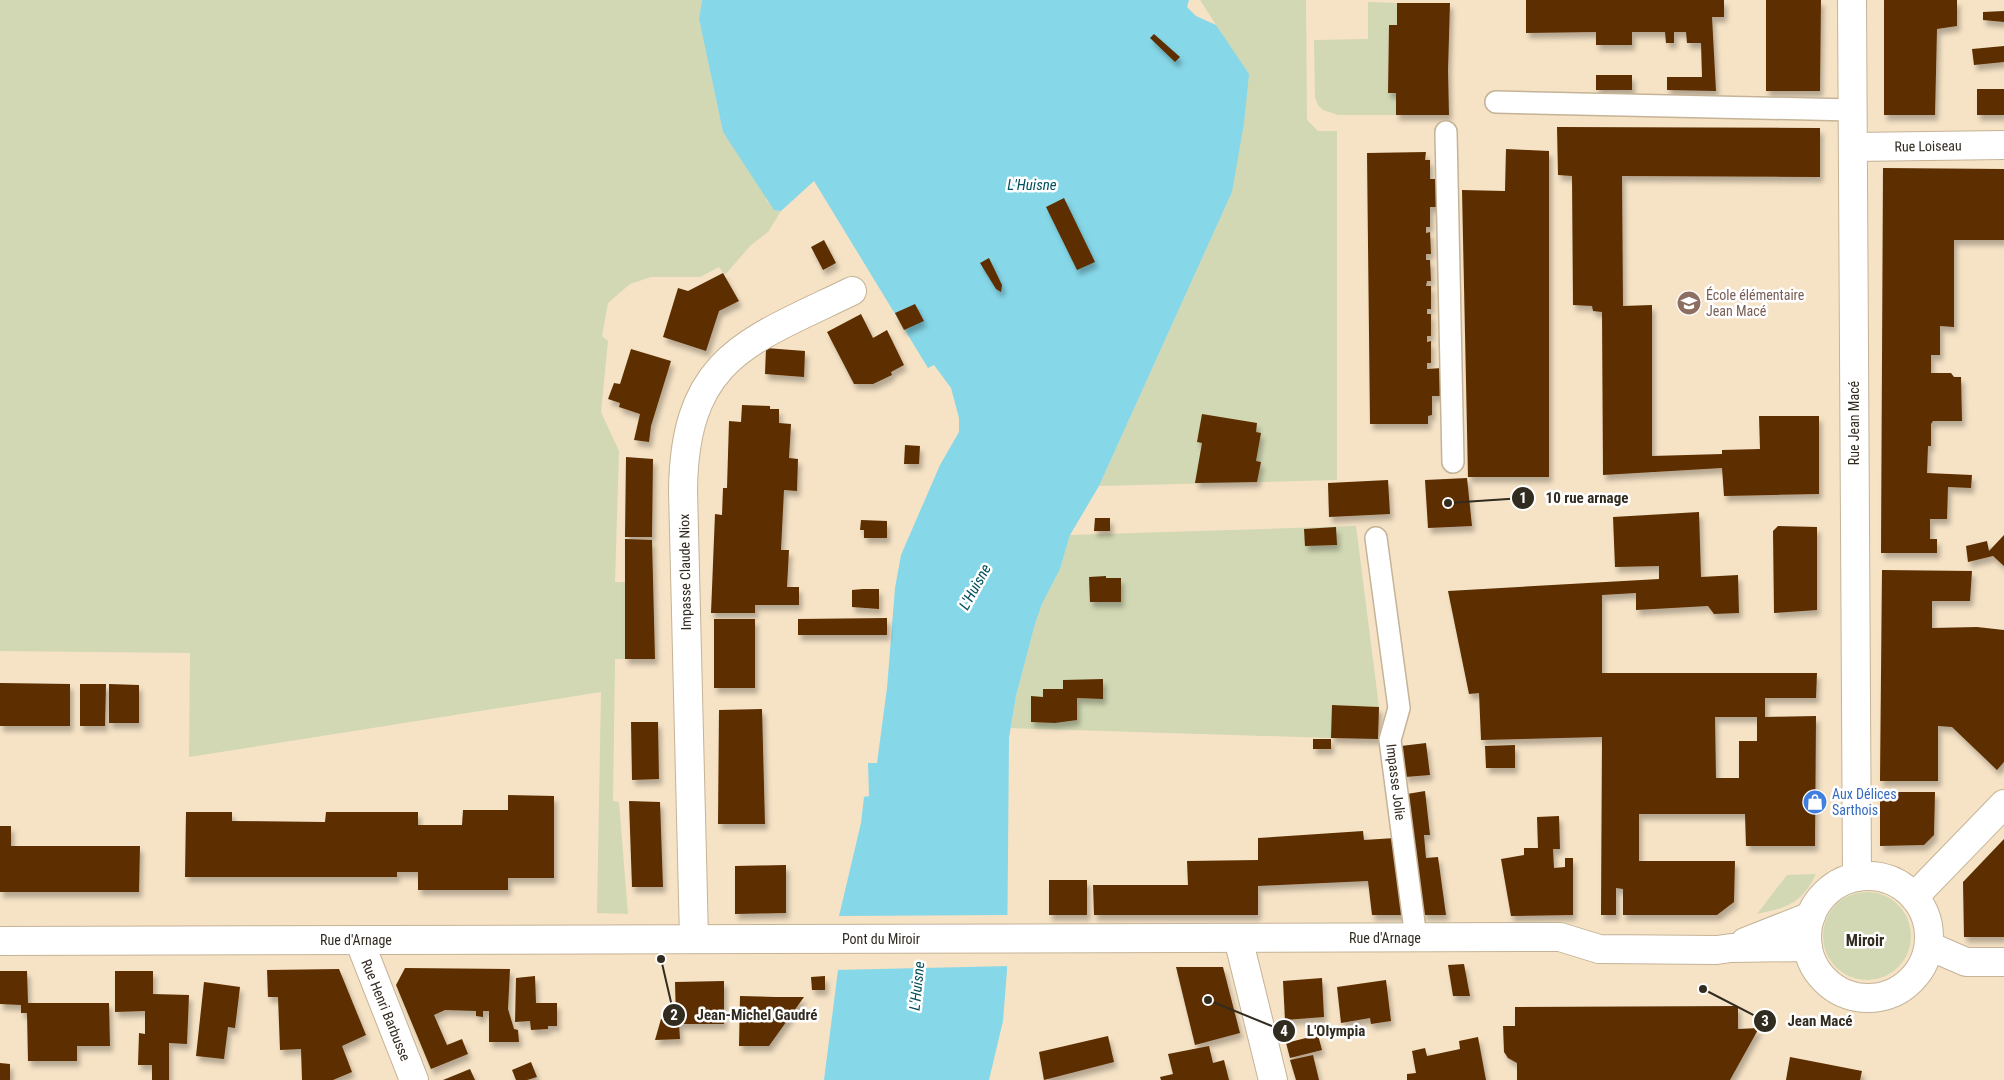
<svg xmlns="http://www.w3.org/2000/svg" width="2004" height="1080" font-family="'Roboto Condensed',sans-serif">
<defs>
<filter id="shadow"><feDropShadow dx="3" dy="5.5" stdDeviation="2.5" flood-color="#0004"/></filter>
</defs>
<rect width="100%" height="100%" fill="#f6e3c6"/>
<g fill="#d1d8b3">
<polygon points="0,0 702,0 699,19 723,132 762,188 767,201 778,211 781,211 768,232 750,246 725,275 719,267 700,277 651,277 630,284 608,303 602,336 608,341 601,412 619,451 615,582 625,582 625,659 615,659 613,801 619,802 628,914 597,913 601,692 189,757 190,653 0,651"/>
<polygon points="1200,0 1306,0 1307,120 1318,131 1337,131 1337,480 1099,486 1232,192 1222,34"/>
<polygon points="1368,2 1397,3 1397,25 1389,25 1388,93 1396,93 1396,115 1338,115 1323,110 1318,105 1315,97 1314,40 1368,39"/>
<polygon points="1356,526 1379,707 1333,705 1331,738 1011,728 1016,696 1035,624 1042,604 1060,569 1070,535"/>
<path d="M1816 874C1802 903 1787 908 1757 914L1787 875Z"/>
<circle cx="1867" cy="936" r="44"/>
</g>
<polygon fill="#86d7e8" points="702,0 1189,0 1187,7 1196,16 1216,25 1249,74 1244,123 1232,192 1099,486 1070,535 1060,569 1042,604 1035,624 1016,696 1009,738 1007,970 1003,1021 989,1080 824,1080 838,970 839,916 861,823 864,797 869,796 868,763 877,763 887,688 895,588 901,555 940,465 959,432 959,418 951,388 934,365 928,368 814,181 781,211 774,210 723,132 699,19"/>
<polygon fill="#f6e3c6" points="1009,915 1010,966 835,970 836,916"/>
<g fill="#5c2f05" fill-rule="evenodd" filter="url(#shadow)">
<polygon points="1526,0 1724,0 1724,17 1712,17 1716,91 1667,90 1667,77 1702,77 1701,43 1687,43 1686,32 1674,32 1674,43 1666,43 1665,32 1632,32 1632,45 1596,45 1596,32 1526,33"/>
<polygon points="1766,0 1821,0 1820,91 1766,91"/>
<polygon points="1884,0 1957,0 1957,26 1937,29 1935,115 1884,115"/>
<polygon points="1397,3 1450,3 1448,70 1449,115 1396,115 1396,93 1388,93 1389,25 1397,25"/>
<polygon points="2004,11 2004,22 1983,20 1983,12"/>
<polygon points="1154,34 1180,57 1175,62 1150,38"/>
<polygon points="2004,46 2004,62 1974,65 1972,49"/>
<rect x="1596" y="75" width="36" height="15"/>
<rect x="1977" y="89" width="27" height="26"/>
<polygon points="1557,127 1820,128 1820,177 1622,176 1623,306 1652,305 1652,456 1722,454 1722,450 1760,449 1759,416 1819,416 1819,494 1724,496 1722,468 1603,475 1602,312 1593,311 1592,306 1573,305 1572,176 1558,175"/>
<polygon points="1506,149 1549,151 1549,477 1468,477 1462,190 1505,191"/>
<polygon points="1426,152 1425,160 1430,160 1430,179 1441,179 1441,207 1430,207 1430,227 1426,227 1426,233 1430,232 1431,254 1426,254 1426,260 1430,260 1431,281 1427,281 1426,286 1431,286 1431,309 1427,309 1427,314 1431,314 1431,336 1427,336 1427,342 1431,341 1431,363 1427,363 1427,369 1442,368 1443,396 1432,396 1432,415 1428,416 1428,424 1370,424 1367,153"/>
<polygon points="1883,168 2004,169 2004,240 1954,240 1954,327 1940,326 1940,355 1931,355 1931,373 1951,373 1954,377 1961,377 1962,421 1933,421 1931,424 1931,446 1928,446 1927,473 1972,475 1971,488 1948,487 1947,519 1930,519 1930,539 1937,539 1937,553 1881,553"/>
<polygon points="1064,198 1095,262 1077,270 1046,207"/>
<polygon points="824,240 836,263 823,270 811,247"/>
<polygon points="989,258 1002,285 1001,292 996,289 980,263"/>
<polygon points="723,273 739,301 719,311 706,351 663,337 678,288 688,291"/>
<polygon points="915,304 924,321 904,330 895,313"/>
<polygon points="861,314 873,338 887,330 904,365 891,372 892,375 873,384 854,384 827,332"/>
<polygon points="766,348 805,351 804,377 765,374"/>
<polygon points="631,349 671,361 651,426 649,442 634,440 640,414 619,407 620,403 608,399 614,383 620,384"/>
<polygon points="742,405 770,406 770,409 779,409 779,423 791,424 789,458 798,459 797,491 784,490 781,550 789,550 787,587 799,587 799,605 755,605 755,613 711,613 715,514 722,515 723,488 727,488 729,421 741,422"/>
<polygon points="1202,414 1257,423 1256,432 1261,433 1256,461 1261,462 1257,482 1195,483 1202,443 1197,442"/>
<polygon points="905,445 920,446 919,464 904,464"/>
<polygon points="626,457 653,459 652,537 625,537"/>
<polygon points="1467,478 1472,526 1428,528 1425,480"/>
<polygon points="1388,480 1390,514 1329,517 1328,483"/>
<path d="M1699 512 1701 577 1738 575 1739 613 1714 614 1708 606 1636 610V593L1602 595V673H1817L1816 698H1765V717L1816 716 1815 846H1746L1745 814H1639V861H1735L1734 902 1717 915H1623V889L1616 888V915H1601L1602 737 1481 740 1479 693 1469 694 1448 591 1659 579V566L1615 567 1613 517ZM1715 717H1757V741H1739V778H1716Z"/>
<polygon points="1095,518 1110,518 1110,531 1094,531"/>
<polygon points="861,520 887,521 887,538 864,538 864,530 860,530"/>
<polygon points="1778,526 1817,527 1817,610 1774,613 1773,531"/>
<polygon points="1336,527 1337,545 1305,546 1304,529"/>
<polygon points="2004,535 2004,566 1993,556 1968,562 1966,546 1987,541 1989,551"/>
<polygon points="625,539 652,540 655,659 625,659"/>
<polygon points="1882,570 1972,571 1970,601 1932,601 1932,628 1977,627 2004,630 2004,762 1997,770 1952,727 1938,726 1938,781 1880,781"/>
<polygon points="1106,576 1106,578 1121,578 1121,602 1090,602 1089,577"/>
<polygon points="863,589 879,589 879,609 852,607 852,590"/>
<polygon points="887,618 887,635 798,635 798,619"/>
<rect x="714" y="619" width="41" height="69"/>
<polygon points="1103,679 1103,699 1077,698 1077,720 1055,723 1031,722 1031,696 1043,697 1043,689 1063,689 1063,680"/>
<polygon points="0,683 70,684 70,726 0,726"/>
<polygon points="80,684 106,684 105,726 80,726"/>
<polygon points="109,684 139,685 139,723 109,723"/>
<polygon points="1332,705 1379,707 1378,739 1331,738"/>
<polygon points="762,709 765,824 718,824 719,710"/>
<polygon points="631,722 658,722 659,779 632,780"/>
<rect x="1313" y="739" width="18" height="10"/>
<polygon points="1426,743 1430,775 1405,777 1401,746"/>
<polygon points="1515,745 1515,768 1486,768 1485,746"/>
<polygon points="1425,791 1430,835 1424,835 1426,858 1438,857 1446,915 1423,915 1407,794"/>
<polygon points="1880,792 1935,792 1934,835 1924,845 1880,846"/>
<polygon points="508,795 554,796 554,878 508,878 508,890 418,890 418,872 397,872 397,877 185,877 186,812 232,812 232,821 325,822 326,812 418,812 418,825 462,825 463,810 508,810"/>
<polygon points="629,801 660,802 663,887 632,887"/>
<polygon points="1559,816 1560,849 1553,849 1554,868 1565,867 1565,858 1573,858 1573,915 1511,916 1501,859 1524,855 1524,848 1538,848 1537,817"/>
<polygon points="0,826 11,826 11,846 140,846 139,892 0,892"/>
<polygon points="1363,831 1364,840 1395,838 1405,915 1372,915 1368,881 1258,886 1258,915 1094,915 1093,885 1188,885 1187,861 1258,860 1258,838"/>
<polygon points="2004,839 2004,937 1964,937 1963,882"/>
<polygon points="786,865 786,913 735,914 735,866"/>
<rect x="1049" y="880" width="38" height="35"/>
<polygon points="1464,964 1470,996 1453,996 1448,965"/>
<polygon points="1176,967 1223,967 1240,1033 1195,1045"/>
<polygon points="405,968 510,969 508,1009 514,1029 518,1030 519,1042 489,1042 489,1011 483,1011 483,1017 476,1016 476,1011 445,1010 434,1015 447,1045 462,1039 468,1054 431,1069 396,985"/>
<polygon points="339,969 366,1035 342,1046 352,1072 333,1080 302,1080 301,1049 280,1050 278,997 268,997 267,970"/>
<polygon points="0,971 27,971 28,1003 109,1003 110,1046 77,1046 77,1061 28,1061 27,1013 21,1013 21,1005 0,1004"/>
<polygon points="115,971 153,971 153,994 189,995 187,1044 169,1043 169,1080 152,1080 152,1065 138,1065 139,1033 145,1034 145,1011 115,1012"/>
<polygon points="535,976 536,1003 557,1003 557,1026 548,1026 548,1029 531,1030 530,1021 515,1022 516,978"/>
<polygon points="825,976 825,990 812,990 811,977"/>
<polygon points="1322,978 1324,1017 1285,1020 1283,981"/>
<polygon points="1386,980 1391,1021 1371,1024 1370,1018 1341,1023 1337,987"/>
<polygon points="724,981 724,1024 679,1024 680,1039 655,1040 661,1019 676,1020 675,982"/>
<polygon points="204,982 240,987 235,1028 228,1027 224,1059 196,1056"/>
<polygon points="740,996 775,997 804,997 769,1046 739,1046"/>
<polygon points="1738,1006 1738,1029 1759,1028 1730,1080 1517,1080 1517,1063 1508,1058 1504,1052 1503,1026 1515,1026 1515,1007"/>
<polygon points="1318,1035 1322,1050 1290,1058 1286,1043"/>
<polygon points="1108,1036 1114,1062 1044,1080 1039,1052"/>
<polygon points="1478,1037 1486,1080 1407,1080 1407,1074 1416,1073 1412,1051 1425,1048 1427,1056 1460,1049 1459,1041"/>
<polygon points="1209,1046 1213,1063 1224,1060 1229,1080 1161,1080 1160,1077 1173,1074 1168,1054"/>
<polygon points="1313,1055 1319,1080 1296,1080 1290,1060"/>
<polygon points="1790,1057 1862,1071 1860,1080 1786,1080"/>
<polygon points="531,1062 537,1077 527,1080 516,1080 512,1070"/>
<polygon points="0,1063 10,1064 10,1080 0,1080"/>
<polygon points="470,1069 475,1080 443,1080"/>
</g>
<g fill="none" stroke-linecap="round" stroke-linejoin="round">
<defs>
<g id="lane">
<polyline points="1496,102 1852,110"/>
<polyline points="1446,132 1453,462"/>
<polyline points="1376,538 1399,708 1390,740 1416,938"/>
</g>
<g id="street">
<polyline points="1852,0 1857,877"/>
<polyline points="1853,147 2004,145"/>
<circle cx="1868" cy="937" r="61"/>
<polyline points="1914,897 2004,804"/>
<polyline points="1238,938 1273,1080"/>
<path d="M694 939 683 490C685 357 747 342 852 291"/>
<polyline points="359,940 414,1080"/>
<polyline points="0,941 1560,937 1599,949 1717,950 1731,948 1808,947"/>
<polyline points="1745,942 1811,916"/>
<polyline points="1929,946 1966,962 2004,962"/>
</g>
</defs>
<use href="#lane" stroke="#c5b397" stroke-width="24"/>
<use href="#street" stroke="#c5b397" stroke-width="30"/>
<use href="#lane" stroke="#fff" stroke-width="21"/>
<use href="#street" stroke="#fff" stroke-width="28"/>
</g>
<defs>
<symbol id="school-disc" viewBox="-11 -11 22 22"><circle r="9.5" fill="#8d6e63" stroke="#fff"/><path d="M0-5L7-2L0 1L-7-2ZM-4 1L0 2.5L4 1V4Q0 6-4 4Z" fill="#fff"/></symbol>
<symbol id="shop-disc" viewBox="-11 -11 22 22"><circle r="9.5" fill="#3f7fe0" stroke="#fff"/><path d="M-5-2.5h2.3a2.7 3.5 0 0 1 5.4 0H5L5.5 6h-11ZM-1.5-2.5h3a1.5 2.3 0 0 0-3 0Z" fill="#fff"/></symbol>
</defs>
<g fill-rule="evenodd">
<use href="#school-disc" x="1675" y="289" width="28" height="28"/>
<use href="#shop-disc" x="1801" y="788" width="28" height="28"/>
</g>
<g text-anchor="middle" stroke-width="5" stroke-linejoin="round" paint-order="stroke">
<g font-size="14" fill="#322b20" stroke="#fff">
<text transform="translate(1928 146) rotate(-1)" y="5">Rue Loiseau</text>
<text transform="translate(1854 423) rotate(-90)" y="5">Rue Jean Macé</text>
<text transform="translate(685 572) rotate(-91)" y="5">Impasse Claude Niox</text>
<text transform="translate(1396 782) rotate(83)" y="5">Impasse Jolie</text>
<text x="1385" y="943">Rue d'Arnage</text>
<text x="881" y="944">Pont du Miroir</text>
<text x="356" y="945">Rue d'Arnage</text>
<text transform="translate(386 1010) rotate(68)" y="5">Rue Henri Barbusse</text>
</g>
<g font-size="14" fill="#785e54" stroke="#fff" text-anchor="start">
<text x="1706" y="300">École élémentaire<tspan x="1706" dy="16">Jean Macé</tspan></text>
</g>
<g font-size="14" fill="#366cbe" stroke="#fff" text-anchor="start">
<text x="1832" y="799">Aux Délices<tspan x="1832" dy="16">Sarthois</tspan></text>
</g>
<g font-size="15" font-style="italic" fill="#04505c" stroke="#fff">
<text x="1032" y="190">L'Huisne</text>
<text transform="translate(975 587) rotate(-61)" y="5">L'Huisne</text>
<text transform="translate(917 986) rotate(-84)" y="5">L'Huisne</text>
</g>
<g font-size="16" font-weight="bold" fill="#322b20" stroke="#fff">
<text x="1865" y="946">Miroir</text>
</g>
</g>
<path fill="none" stroke="#322b20" stroke-width="2" d="M1448 503L1523 498M661 959L674 1015M1703 989L1765 1021M1208 1000L1284 1031"/>
<g fill="#322b20" stroke="#fff" stroke-width="2">
<circle cx="1448" cy="503" r="5"/>
<circle cx="661" cy="959" r="5"/>
<circle cx="1703" cy="989" r="5"/>
<circle cx="1208" cy="1000" r="5"/>
<circle cx="1523" cy="498" r="12"/>
<circle cx="674" cy="1015" r="12"/>
<circle cx="1765" cy="1021" r="12"/>
<circle cx="1284" cy="1031" r="12"/>
</g>
<g font-size="15" text-anchor="middle" font-weight="bold" fill="#fff">
<text x="1523" y="503">1</text>
<text x="674" y="1020">2</text>
<text x="1765" y="1026">3</text>
<text x="1284" y="1036">4</text>
</g>
<g font-size="15" text-anchor="middle" font-weight="bold" fill="#322b20" stroke="#fff" stroke-width="5" stroke-linejoin="round" paint-order="stroke">
<text x="1587" y="503">10 rue arnage</text>
<text x="757" y="1020">Jean-Michel Gaudré</text>
<text x="1820" y="1026">Jean Macé</text>
<text x="1336" y="1036">L'Olympia</text>
</g>
</svg>
